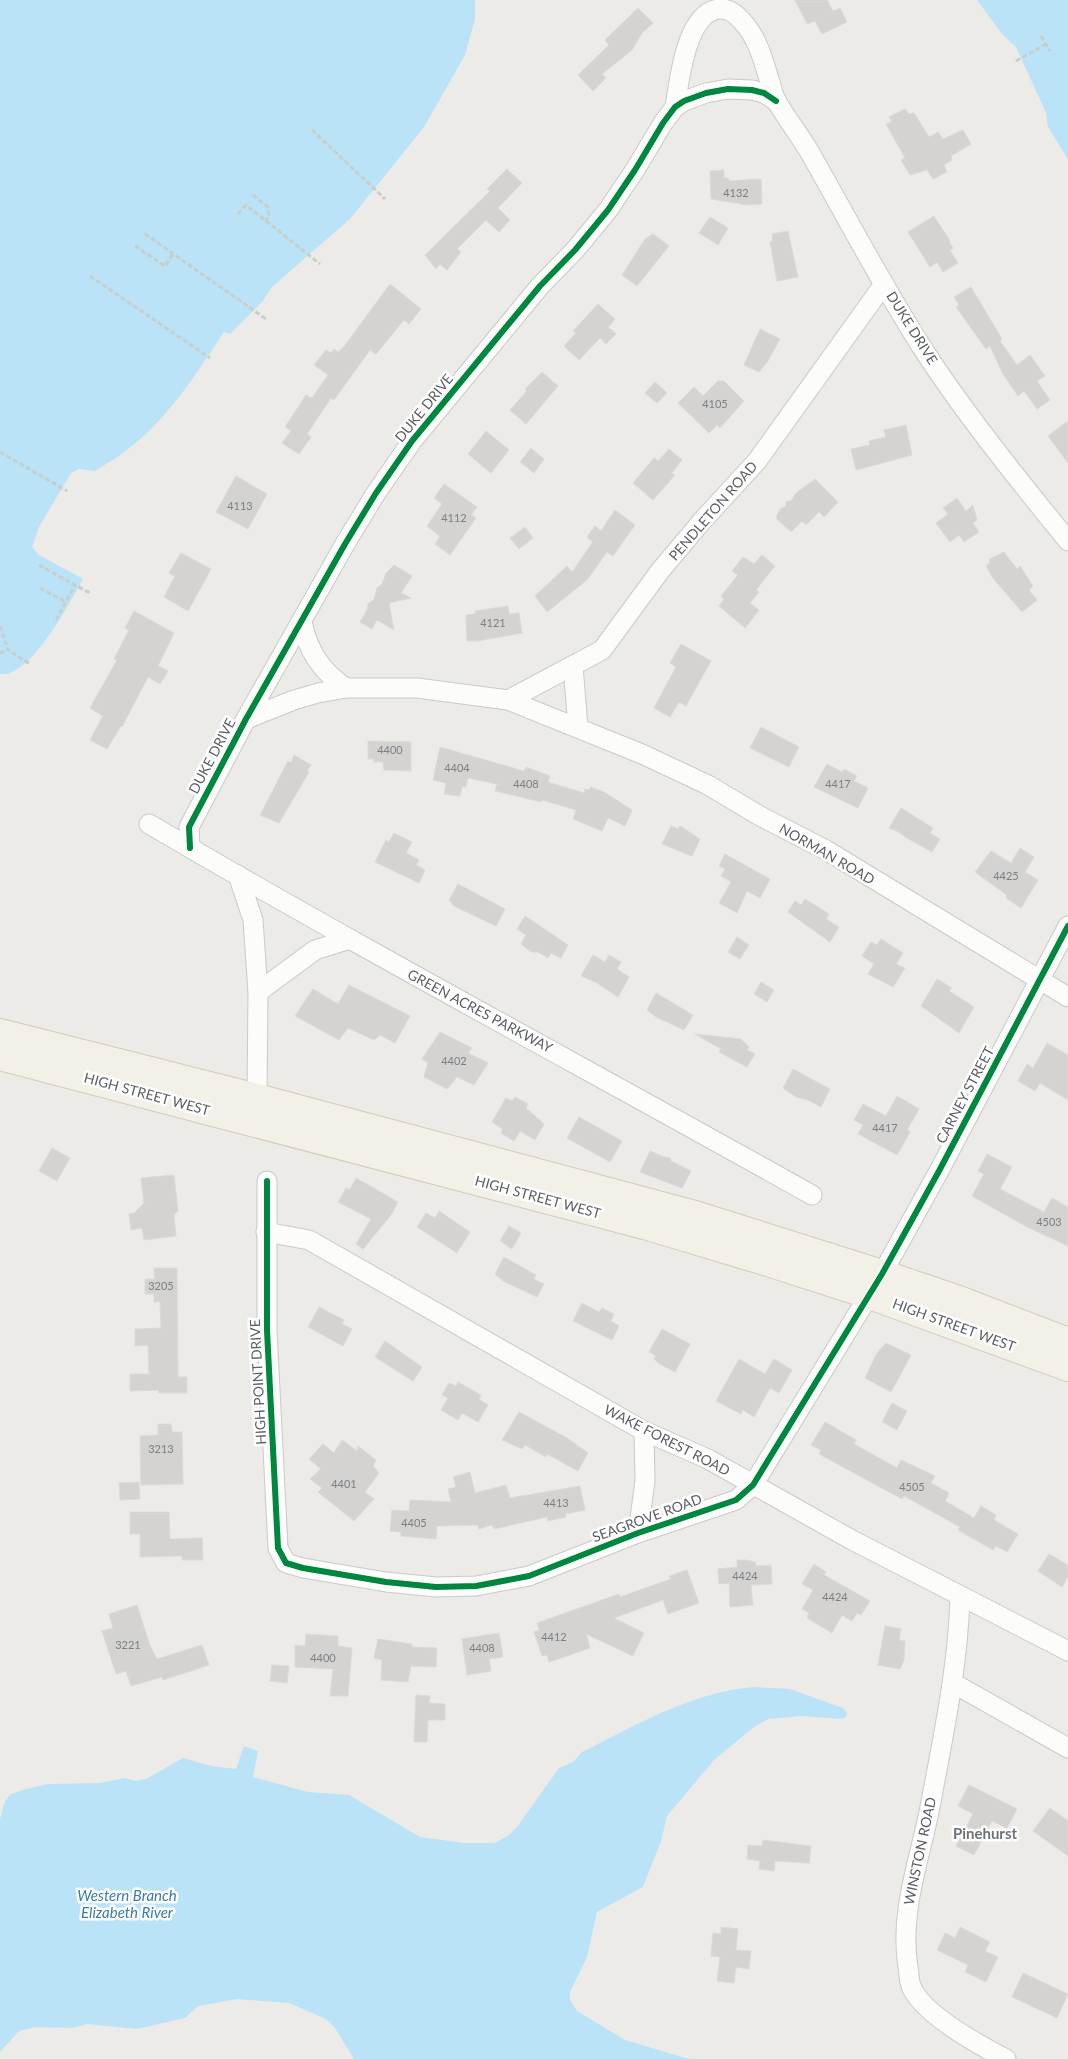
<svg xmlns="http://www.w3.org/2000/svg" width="1068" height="2059" font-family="Lato,sans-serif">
<rect width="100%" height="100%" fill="#ecebe7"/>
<g fill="#bae3f8">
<path d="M0 0H475V19L465 55 424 127 350 219 272 287 262 302 230 334 224 332C196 374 168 419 127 450 117 458 105 464 95 471L79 469 71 473 39 527 32 547 39 555 83 579C70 602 30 679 0 674Z"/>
<polygon points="977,0 1068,0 1068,159 1048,127 1046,113 1016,47 1002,34"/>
<path d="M754 1687 790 1689 843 1708 847 1713 846 1717 841 1719 802 1716 768 1719 754 1727 714 1760 667 1816 661 1841 643 1887 597 1912 587 1957 570 1992V2000L577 2011 625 2040 689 2059H354L335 2028 326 2019 289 2003 237 1999 198 2006 185 2018 137 2029 87 2024 73 2028 35 2027 19 2031 0 2052V1819L5 1801 11 1794 26 1789 48 1784 100 1783 124 1778 136 1781 146 1779 183 1758 211 1766 236 1769 244 1746 258 1751 253 1777 308 1792 349 1795 420 1837 464 1843H495L509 1835 517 1827 559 1768 573 1762 582 1752C636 1725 692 1692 754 1687Z"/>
</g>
<g fill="#d4d3d1" stroke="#dcdad6">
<polygon points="795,0 827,0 833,11 840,8 847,22 822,34 815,21 807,24"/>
<polygon points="638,8 653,23 642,33 632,50 602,74 606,78 593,91 578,75 609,45 605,40"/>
<polygon points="905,109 909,114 914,113 929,137 938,132 943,139 963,130 971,144 951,156 952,160 944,165 947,172 933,179 927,170 910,175 901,160 905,158 886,124 892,122 889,117"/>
<polygon points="507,169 522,183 498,208 510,220 499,232 486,220 457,249 461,252 447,270 440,264 436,269 425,255 490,191 487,189"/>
<polygon points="724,170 724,178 728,178 729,181 761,179 762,204 747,205 711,199 710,171"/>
<polygon points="934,216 950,241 949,242 953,248 950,250 958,263 943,272 937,262 930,267 908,232"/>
<polygon points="710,217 728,228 718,245 699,233"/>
<polygon points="788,231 798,277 777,281 770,242 773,241 772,234"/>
<polygon points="653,234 669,246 637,286 622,275 645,239"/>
<polygon points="390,284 421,309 409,324 404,320 376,354 370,350 334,400 331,398 307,434 311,437 299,454 282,443 291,431 285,427 306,395 312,398 328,375 314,365 326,350 331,353 334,349 338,352 343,348"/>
<polygon points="971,287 1002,339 1000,341 1017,365 1030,355 1045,376 1037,381 1050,400 1037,409 1024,391 1018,396 1003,374 990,346 986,349 956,307 959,305 954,297"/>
<polygon points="598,304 615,319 608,327 616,334 606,344 600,338 579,360 564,346 576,333 573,331"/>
<polygon points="760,329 780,339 768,361 759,372 744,365"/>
<polygon points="542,372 558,386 526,424 510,410 527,391 525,389"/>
<polygon points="718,381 724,381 744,401 720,428 717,425 709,433 678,403 694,387 703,396"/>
<polygon points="655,382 667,393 657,403 645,393"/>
<polygon points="1068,421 1068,463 1048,436"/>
<polygon points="906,425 912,455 856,470 851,449 870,445 869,441 886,437 884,430"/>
<polygon points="486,431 509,450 491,473 468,454"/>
<polygon points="531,448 544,459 534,473 520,462"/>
<polygon points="669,449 682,460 672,473 675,475 653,500 633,483 654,458 658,461"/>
<polygon points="236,476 267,494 248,529 216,512"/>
<polygon points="815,479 838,502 824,517 819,512 806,525 802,521 791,532 776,518 780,509 786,506 786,502 792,500 795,494"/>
<polygon points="444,484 477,507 471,515 476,518 450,555 435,544 440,536 427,526 442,504 434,498"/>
<polygon points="957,498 966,511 973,505 977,520 973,523 979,532 964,542 959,535 950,542 936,523 948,514 943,508"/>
<polygon points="615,510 635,525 613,556 607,552 587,580 547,612 535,596 567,566 572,572 593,542 587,537 595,526 601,531"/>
<polygon points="525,527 533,538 519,549 510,538"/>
<polygon points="1004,552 1017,569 1020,566 1033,586 1029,590 1037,600 1022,612 992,577 986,566 989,564 990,559"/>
<polygon points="181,553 211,569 188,611 164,597 175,576 169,573"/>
<polygon points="762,555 775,566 756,590 759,592 750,603 759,610 745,628 719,606 724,599 721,596 738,575 732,571 743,557 754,564"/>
<polygon points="394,565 412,576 401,593 411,598 389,603 394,630 377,620 372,629 360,622 367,610 368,604 374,599 377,588 382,584 386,573"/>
<polygon points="508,606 509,614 519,613 522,633 478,641 467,641 466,615 475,614 475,611"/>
<polygon points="134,611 174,633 158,666 168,671 160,684 148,677 122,727 121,726 107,749 90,740 103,716 90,708 117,660 114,659 129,630 125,628"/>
<polygon points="681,644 711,661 686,706 679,702 670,717 654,708 676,667 670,663"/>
<polygon points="761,727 799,747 789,767 750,748"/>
<polygon points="368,741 411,742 411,771 384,770 383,762 374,762 374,759 368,759"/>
<polygon points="440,747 524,771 526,767 550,776 548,782 584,793 585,789 589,790 591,787 606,793 632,810 625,826 608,818 602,831 573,819 576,810 542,800 541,802 495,791 497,784 468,778 466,787 462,787 460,796 444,794 446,783 433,780"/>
<polygon points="294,755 311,765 307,771 309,772 279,823 260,815 288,761 291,763"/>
<polygon points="827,764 842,772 844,769 857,776 854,781 868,788 858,808 814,787"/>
<polygon points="901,808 933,828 930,833 940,839 932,852 905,837 899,832 889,828"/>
<polygon points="671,826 678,829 680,826 700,839 692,856 662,844"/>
<polygon points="394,833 412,842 406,853 419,860 416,865 425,870 419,883 375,862 386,840 389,842"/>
<polygon points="1020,848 1034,857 1025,872 1038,880 1021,908 1006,898 1007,895 975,872 991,851 1011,863"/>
<polygon points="725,854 770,879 760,898 747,891 737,913 719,903 731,882 721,876 725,869 719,866"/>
<polygon points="458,884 505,909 496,926 454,906 449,900"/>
<polygon points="805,899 829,914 826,919 839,927 830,942 788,912 795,901 801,905"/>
<polygon points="525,916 568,945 561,958 551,953 548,958 538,952 531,952 521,944 526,935 517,929"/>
<polygon points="737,937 749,945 740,959 728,952"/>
<polygon points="881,939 903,953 896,964 905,968 893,987 868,974 874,964 862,956 871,942 877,945"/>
<polygon points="593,955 605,962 609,955 621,962 617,969 629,977 618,997 597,983 581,976"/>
<polygon points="937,979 952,988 949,991 974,1007 959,1033 921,1006"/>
<polygon points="761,982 774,990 767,1002 754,994"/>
<polygon points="349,985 410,1016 395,1043 380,1035 374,1040 348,1028 339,1040 295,1016 313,989 338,1004"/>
<polygon points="656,993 693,1015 684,1030 656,1017 647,1010"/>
<polygon points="440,1032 472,1048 468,1053 488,1063 474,1085 457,1077 447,1089 424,1077 428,1063 422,1059"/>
<polygon points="695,1034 741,1039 749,1047 747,1050 755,1054 747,1067 719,1052 721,1049"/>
<polygon points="1047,1043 1068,1055 1068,1100 1040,1083 1035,1091 1018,1081 1027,1064 1033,1068"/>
<polygon points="793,1069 830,1089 821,1107 808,1100 796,1097 783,1088"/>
<polygon points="897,1096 919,1109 907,1130 910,1132 897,1155 858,1134 863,1125 854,1120 863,1104 886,1116"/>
<polygon points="515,1097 528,1104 526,1108 544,1124 535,1140 520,1131 514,1141 501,1133 503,1129 492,1122 506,1098 512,1101"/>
<polygon points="579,1117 622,1141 610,1162 567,1138"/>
<polygon points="52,1148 70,1158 57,1181 39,1171"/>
<polygon points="650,1151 664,1157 670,1158 671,1161 691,1171 682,1188 640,1172"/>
<polygon points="987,1154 1012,1167 1000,1189 1044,1212 1052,1198 1068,1207 1068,1246 1027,1227 972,1196 984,1174 978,1171"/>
<polygon points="174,1175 178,1211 174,1215 176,1236 144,1240 142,1228 131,1230 129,1214 134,1213 144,1203 141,1178"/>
<polygon points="356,1178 398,1202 391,1215 363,1249 356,1244 371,1219 338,1202 346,1188 350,1190"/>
<polygon points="439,1211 470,1232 457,1253 417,1227 426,1213 435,1218"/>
<polygon points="509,1226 521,1233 512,1249 500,1241"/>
<polygon points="504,1257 536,1275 534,1279 544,1284 537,1297 503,1281 495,1274"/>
<polygon points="154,1268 177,1268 178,1377 187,1377 187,1393 159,1393 158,1390 130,1391 130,1374 149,1374 148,1345 135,1346 135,1329 161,1328 160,1302 154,1302 154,1294 145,1294 145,1279 155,1279"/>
<polygon points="582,1303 599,1312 602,1308 614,1314 611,1321 619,1326 612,1340 573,1321"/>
<polygon points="319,1307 344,1320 342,1324 352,1329 343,1346 308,1327"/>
<polygon points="662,1329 690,1344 675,1372 658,1363 654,1359 656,1356 649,1352"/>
<polygon points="385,1341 422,1367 413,1381 375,1357"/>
<polygon points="886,1343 911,1355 891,1392 865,1378 877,1353"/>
<polygon points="739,1359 765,1374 774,1359 792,1370 779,1393 770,1388 754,1417 743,1410 741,1414 716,1401"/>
<polygon points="458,1382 481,1395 479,1399 488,1405 478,1422 462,1413 458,1420 441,1410 448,1398 442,1395 449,1383 456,1386"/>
<polygon points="892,1403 907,1411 897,1430 882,1422"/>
<polygon points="519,1412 567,1438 588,1453 578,1471 547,1454 546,1457 525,1445 522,1449 502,1440"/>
<polygon points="825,1422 856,1440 854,1444 897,1468 901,1460 935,1476 931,1483 949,1493 945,1501 974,1518 981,1506 996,1515 994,1520 1018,1534 1007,1552 996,1546 993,1550 958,1530 960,1527 904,1496 902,1499 819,1454 821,1450 811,1445"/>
<polygon points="158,1424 171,1424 172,1432 182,1432 183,1484 141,1485 140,1436 158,1435"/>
<polygon points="342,1440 357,1451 358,1446 376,1460 373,1466 379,1473 365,1492 374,1499 354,1521 318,1492 322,1488 310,1479 321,1469 309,1459 323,1444 334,1453"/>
<polygon points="470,1472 475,1493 506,1485 510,1498 580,1486 585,1510 565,1514 566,1517 548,1521 547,1517 494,1529 492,1525 479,1529 478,1525 437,1526 436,1539 401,1536 401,1532 390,1531 392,1510 409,1511 410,1500 451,1502 448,1489 456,1487 453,1477"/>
<polygon points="139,1482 140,1499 120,1500 119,1483"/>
<polygon points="130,1512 169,1512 170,1539 202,1538 203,1560 182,1560 182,1556 140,1557 140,1534 130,1534"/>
<polygon points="1049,1554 1068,1565 1068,1576 1062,1587 1038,1571"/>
<polygon points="737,1560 746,1560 755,1562 756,1566 771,1565 772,1584 751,1585 753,1605 730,1607 729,1583 719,1584 718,1569 737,1567"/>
<polygon points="814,1564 826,1572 824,1575 870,1601 861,1615 857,1613 852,1621 842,1615 832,1633 807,1618 809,1613 802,1609 813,1590 802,1584"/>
<polygon points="687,1570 699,1603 668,1614 663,1600 614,1618 644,1633 633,1656 586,1634 590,1648 549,1662 547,1655 542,1656 534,1632 539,1630 537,1623 619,1594 620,1597 671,1579 669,1576"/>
<polygon points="137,1605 150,1646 157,1659 202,1645 209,1665 163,1680 162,1677 131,1686 126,1671 116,1674 102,1631 113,1628 109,1614"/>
<polygon points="885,1626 901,1629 899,1640 905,1641 904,1660 900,1669 878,1665"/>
<polygon points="499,1633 503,1657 489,1659 491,1671 467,1675 462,1639"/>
<polygon points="306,1634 338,1636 338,1646 352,1648 348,1696 330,1696 333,1669 295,1667 295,1645 305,1646"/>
<polygon points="378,1639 412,1644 412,1647 437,1648 436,1667 411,1666 408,1682 381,1680 382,1660 374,1658"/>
<polygon points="272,1665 289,1666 287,1683 270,1681"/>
<polygon points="416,1695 430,1696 429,1703 445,1704 445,1720 428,1720 427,1742 414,1742"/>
<polygon points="969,1785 1017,1809 1007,1828 992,1821 974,1855 956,1846 973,1814 958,1806"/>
<polygon points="1050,1808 1068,1821 1068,1856 1033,1831"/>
<polygon points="763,1840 811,1846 809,1863 775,1861 774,1871 759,1869 760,1861 747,1859 748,1845 762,1846"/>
<polygon points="721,1927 738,1929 736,1950 751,1951 749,1969 736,1967 734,1983 717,1981 720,1957 711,1956 713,1933 721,1934"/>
<polygon points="960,1927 990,1942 985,1951 998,1957 986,1982 965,1972 968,1965 937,1950 945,1933 955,1938"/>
<polygon points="1023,1973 1068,1994 1057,2018 1012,1997"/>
</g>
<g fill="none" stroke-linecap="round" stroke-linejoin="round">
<defs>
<g id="minor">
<path d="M675 107C679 82 686 12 719 9 729 8 736 14 742 21 758 38 763 60 770 82 772 88 773 95 776 100 786 118 799 134 809 151 846 216 881 283 921 346 965 414 1017 478 1068 541"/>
<path d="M302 622C308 651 321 671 346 688"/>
<polyline points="573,666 578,727"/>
<polyline points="508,700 602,650 660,571 702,521 757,461 884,284"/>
<polyline points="246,719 294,700 318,693 346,688 417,688 508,700 642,754 708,785 760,816 826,850 1068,997"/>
<path d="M149 824C367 952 591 1071 812 1195"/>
<polyline points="190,848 189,827 246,719 345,544 376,493 412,441 540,286 575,250 608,210 635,170 663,123 675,107 684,101 706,93 728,89 752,90 764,93 776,101"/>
<polyline points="238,875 253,920 258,992 257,1098"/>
<polyline points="258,992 315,950 350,939"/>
<polyline points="267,1181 267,1330 278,1548 286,1563 303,1568 386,1582 436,1587 476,1586 529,1576 638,1533 736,1500 753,1485 882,1274 939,1171 1068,926"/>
<polyline points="266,1232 309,1240 644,1431 708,1459 852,1540 1068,1651"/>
<polyline points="638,1533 645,1481 644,1431"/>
<path d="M960 1597C958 1668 943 1737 930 1807 920 1859 899 1913 908 1967 909 1973 909 1980 911 1986 922 2014 979 2045 1006 2059"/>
<polyline points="953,1683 1068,1748"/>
</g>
<g id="primary">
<polyline points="0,1033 257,1098 695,1215 882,1274 959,1300 1068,1342"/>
<polyline points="0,1056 648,1226 771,1263 870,1295 1068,1367"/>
</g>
</defs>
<use href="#minor" stroke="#c9c9c9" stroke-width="21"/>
<use href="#primary" stroke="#d5c9b4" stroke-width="30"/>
<g stroke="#c8ceca" stroke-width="3" stroke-dasharray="5 2.5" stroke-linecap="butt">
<polyline points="1041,36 1050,51"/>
<polyline points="1016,61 1046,44"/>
<polyline points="312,130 385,199"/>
<polyline points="253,195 268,207 269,215 266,221"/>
<polyline points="238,214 246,205 320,264"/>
<polyline points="145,234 266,319"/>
<polyline points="135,246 165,266 173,254"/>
<polyline points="90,276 210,358"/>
<polyline points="0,452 67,491"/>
<polyline points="39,565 90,593"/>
<polyline points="40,588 66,602"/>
<polyline points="56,620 75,585"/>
<polyline points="0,626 8,650 30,664"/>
<polyline points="0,653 8,650"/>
</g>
<use href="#minor" stroke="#fcfcfb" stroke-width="19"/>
<use href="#primary" stroke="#f3f0e8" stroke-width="28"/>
<defs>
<g id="cycleway">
<polyline points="190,848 189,827 246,719 345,544 376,493 412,441 540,286 575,250 608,210 635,170 663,123 675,107 684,101 706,93 728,89 752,90 764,93 776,101"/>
<polyline points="267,1181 267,1330 278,1548 286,1563 303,1568 386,1582 436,1587 476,1586 529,1576 638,1533 736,1500 753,1485 882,1274 939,1171 1068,926"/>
</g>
</defs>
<use href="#cycleway" stroke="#fff" stroke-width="9"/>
<use href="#cycleway" stroke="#00873e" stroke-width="6"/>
</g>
<g text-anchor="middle" stroke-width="5" stroke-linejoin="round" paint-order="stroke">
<g font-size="11" fill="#7b7f81">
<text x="736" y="197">4132</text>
<text x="715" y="408">4105</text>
<text x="240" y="510">4113</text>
<text x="454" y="522">4112</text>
<text x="493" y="627">4121</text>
<text x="390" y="754">4400</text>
<text x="457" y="772">4404</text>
<text x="526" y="788">4408</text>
<text x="838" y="788">4417</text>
<text x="1006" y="880">4425</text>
<text x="454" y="1065">4402</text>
<text x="885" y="1132">4417</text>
<text x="1049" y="1226">4503</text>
<text x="161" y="1290">3205</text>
<text x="161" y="1453">3213</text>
<text x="344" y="1488">4401</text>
<text x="912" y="1491">4505</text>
<text x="556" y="1507">4413</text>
<text x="414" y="1527">4405</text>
<text x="745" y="1580">4424</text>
<text x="835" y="1601">4424</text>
<text x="554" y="1641">4412</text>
<text x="128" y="1649">3221</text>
<text x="482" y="1652">4408</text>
<text x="323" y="1662">4400</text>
</g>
<g font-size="14" fill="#5c6165" stroke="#fff">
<text transform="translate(912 328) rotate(58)" y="5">DUKE DRIVE</text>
<text transform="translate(424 408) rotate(-51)" y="5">DUKE DRIVE</text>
<text transform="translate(713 511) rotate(-49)" y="5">PENDLETON ROAD</text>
<text transform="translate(212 756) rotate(-62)" y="5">DUKE DRIVE</text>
<text transform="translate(827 854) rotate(30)" y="5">NORMAN ROAD</text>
<text transform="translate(480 1011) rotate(28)" y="5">GREEN ACRES PARKWAY</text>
<text transform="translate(147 1094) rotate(15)" y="5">HIGH STREET WEST</text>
<text transform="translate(965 1095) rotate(-62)" y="5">CARNEY STREET</text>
<text transform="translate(538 1197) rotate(15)" y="5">HIGH STREET WEST</text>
<text transform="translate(954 1325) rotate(20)" y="5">HIGH STREET WEST</text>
<text transform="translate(258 1382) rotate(-93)" y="5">HIGH POINT DRIVE</text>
<text transform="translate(667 1440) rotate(27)" y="5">WAKE FOREST ROAD</text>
<text transform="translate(647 1518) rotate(-20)" y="5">SEAGROVE ROAD</text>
<text transform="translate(920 1851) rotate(-78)" y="5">WINSTON ROAD</text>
</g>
<g font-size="15" font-weight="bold" fill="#6d7377" stroke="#fff">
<text x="985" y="1839">Pinehurst</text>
</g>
<g font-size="15" font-style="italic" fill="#3b7bac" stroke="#fff">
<text x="127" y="1901">Western Branch<tspan x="127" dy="17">Elizabeth River</tspan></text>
</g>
</g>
</svg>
